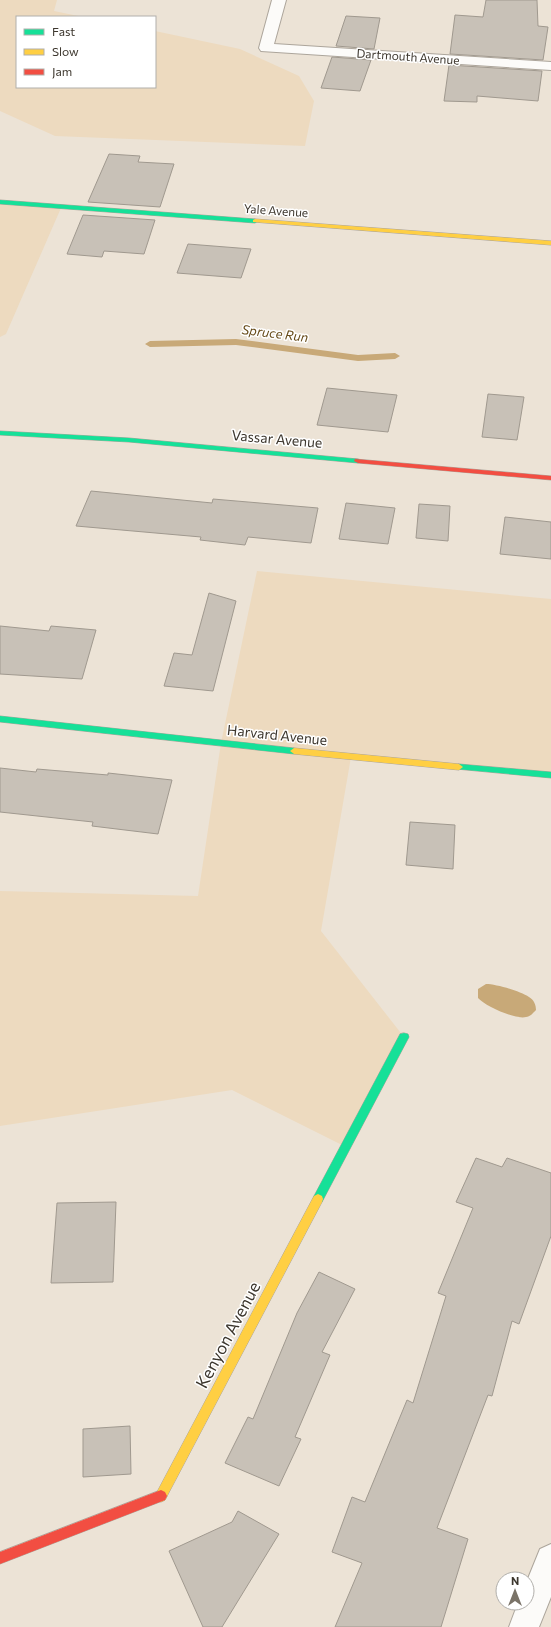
<svg xmlns="http://www.w3.org/2000/svg" width="551" height="1627" font-family="Commissioner,sans-serif">
<rect width="100%" height="100%" fill="#ece3d6"/>
<g fill="#eddabf">
<polygon points="0,0 57,0 54,11 83,17 17,17 17,87 155,87 155,31 240,49 299,76 314,101 305,146 55,136 0,111"/>
<polygon points="0,203 61,208 6,334 0,337"/>
<polygon points="257,571 551,599 551,775 351,757 321,931 404,1037 346,1147 232,1090 0,1126 0,891 198,896 221,743"/>
</g>
<path fill="#c8a978" d="M486 984C496 984 520 991 529 997 534 1000 536 1005 536 1010 533 1013 530 1017 526 1017 516 1020 485 1006 478 998V989Z"/>
<g fill="none" stroke-linecap="round" stroke-linejoin="round">
<polygon fill="#c8a978" fill-rule="evenodd" points="236,339 358,355 395,353 400,356 395,359 358,361 236,345 150,347 145,344 150,341"/>
</g>
<g fill="#c8c1b7" stroke="#a0998f">
<polygon points="486,0 537,0 538,26 548,27 543,60 450,54 455,15 483,17"/>
<polygon points="346,16 380,18 374,49 336,46"/>
<polygon points="332,57 371,60 360,91 321,88"/>
<polygon points="449,65 542,71 538,101 477,96 477,102 444,101"/>
<polygon points="109,154 140,156 138,162 174,164 160,207 88,202"/>
<polygon points="83,215 155,220 144,254 104,251 102,257 67,254"/>
<polygon points="188,244 251,249 241,278 177,273"/>
<polygon points="327,388 397,395 388,432 317,425"/>
<polygon points="488,394 524,397 517,440 482,437"/>
<polygon points="91,491 212,503 213,499 318,508 311,543 248,537 245,545 200,540 201,537 76,526"/>
<polygon points="346,503 395,508 388,544 339,539"/>
<polygon points="419,504 450,506 448,541 416,538"/>
<polygon points="505,517 551,522 551,559 500,554"/>
<polygon points="209,593 236,601 213,691 164,686 174,653 192,655"/>
<polygon points="0,626 49,631 51,626 96,630 82,679 0,674"/>
<polygon points="0,768 36,772 37,769 108,775 108,773 172,780 158,834 92,826 93,822 0,812"/>
<polygon points="410,822 455,825 453,869 406,865"/>
<polygon points="476,1158 502,1167 507,1158 551,1173 551,1236 519,1324 512,1321 492,1396 488,1395 437,1528 468,1539 441,1627 335,1627 362,1563 332,1552 352,1497 365,1502 407,1400 413,1403 446,1296 438,1293 473,1208 456,1202"/>
<polygon points="116,1202 113,1282 51,1283 57,1203"/>
<polygon points="319,1272 355,1289 322,1352 330,1355 295,1437 301,1439 279,1486 225,1463 248,1417 253,1419 297,1313"/>
<polygon points="130,1426 131,1474 83,1477 83,1429"/>
<polygon points="238,1511 279,1534 222,1627 203,1627 169,1551 232,1522"/>
</g>
<g fill="none" stroke-linecap="round" stroke-linejoin="round">
<defs>
<g id="street">
<polygon points="272,0 286,0 274,44 551,62 551,70 261,51 259,48"/>
<polygon points="551,1544 551,1597 539,1627 509,1627 518,1603 527,1603 527,1581 540,1549"/>
</g>
<g id="fast">
<polygon points="0,200 255,219 258,221 255,223 0,204"/>
<polygon points="0,431 129,438 358,459 362,461 358,463 129,442 0,435"/>
<polygon points="0,716 294,748 298,751 294,754 0,722"/>
<polygon points="459,764 551,772 551,778 456,769 455,767"/>
<polygon points="404,1033 408,1034 409,1037 322,1202 318,1204 314,1202 313,1199 314,1196 400,1034"/>
</g>
<g id="slow">
<polygon points="255,219 551,241 551,245 253,222 253,220"/>
<polygon points="294,748 459,764 463,767 459,770 294,754 290,751"/>
<polygon points="318,1194 322,1196 323,1199 322,1202 165,1500 161,1502 157,1500 155,1496 157,1492 314,1196"/>
</g>
<g id="jam">
<polygon points="355,459 551,476 551,480 358,463 354,461"/>
<polygon points="161,1490 165,1492 167,1496 165,1500 0,1564 0,1552"/>
</g>
</defs>
<use href="#street" stroke="#aca59b" stroke-width="2"/>
<use href="#fast" stroke="#aca59b" stroke-width="1"/>
<use href="#slow" stroke="#aca59b" stroke-width="1"/>
<use href="#jam" stroke="#aca59b" stroke-width="1"/>
<use href="#street" fill="#fcfbf9" fill-rule="evenodd"/>
<use href="#fast" fill="#16e098" fill-rule="evenodd"/>
<use href="#slow" fill="#ffcf43" fill-rule="evenodd"/>
<use href="#jam" fill="#f24e42" fill-rule="evenodd"/>
</g>
<g text-anchor="middle" stroke-width="3" stroke-linejoin="round" paint-order="stroke">
<g font-size="12" fill="#3c362d" stroke="#fff">
<text transform="translate(408 57) rotate(4)" y="4">Dartmouth Avenue</text>
<text transform="translate(276 211) rotate(4)" y="4">Yale Avenue</text>
</g>
<g font-size="13" font-style="italic" fill="#654917" stroke="#fff">
<text transform="translate(275 333) rotate(7)" y="5">Spruce Run</text>
</g>
<g font-size="14" fill="#3c362d" stroke="#fff">
<text transform="translate(277 439) rotate(5)" y="5">Vassar Avenue</text>
<text transform="translate(277 735) rotate(6)" y="5">Harvard Avenue</text>
</g>
<g font-size="17" fill="#3c362d" stroke="#fff">
<text transform="translate(228 1335) rotate(-62)" y="6">Kenyon Avenue</text>
</g>
</g>
<rect x="16" y="16" width="140" height="72" fill="#ffffff" stroke="#b1afab"/>
<rect x="24" y="29" width="20" height="6" fill="#16e098" stroke="#b1afab"/>
<text x="52" y="36" font-size="12" fill="#3c362d">Fast</text>
<rect x="24" y="49" width="20" height="6" fill="#ffcf43" stroke="#b1afab"/>
<text x="52" y="56" font-size="12" fill="#3c362d">Slow</text>
<rect x="24" y="69" width="20" height="6" fill="#f24e42" stroke="#b1afab"/>
<text x="52" y="76" font-size="12" fill="#3c362d">Jam</text>
<g transform="translate(515 1591)"><circle r="19" fill="#ffffff" stroke="#b1afab"/>
<path d="M0-3L7 15L0 10L-7 15Z" fill="#7a7368"/>
<text y="-6" font-size="11" font-weight="bold" text-anchor="middle" fill="#3c362d">N</text>
</g>
</svg>
